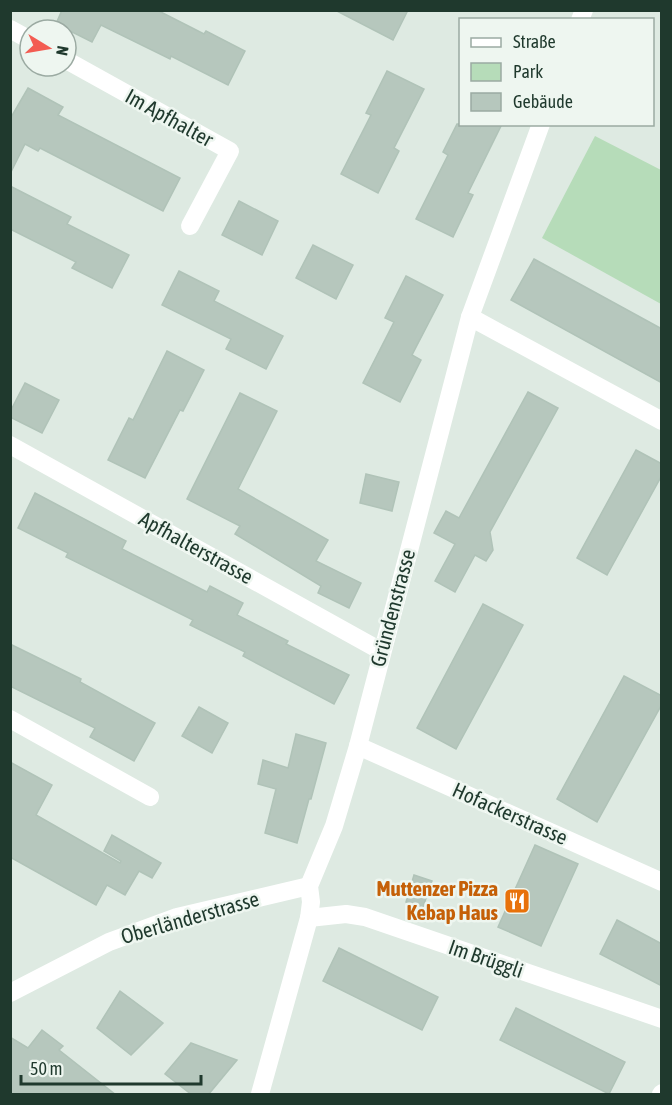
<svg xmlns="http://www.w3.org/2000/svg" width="672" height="1105" font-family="'Asap Condensed',sans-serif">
<rect width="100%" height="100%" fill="#deeae2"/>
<polygon fill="#b6dcb9" points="595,136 661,170 661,304 542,238"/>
<g fill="#b6c7bd" stroke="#b0c3b8" stroke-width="1.5">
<polygon points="62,10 157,10 204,34 206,31 245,51 228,85 171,56 170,59 101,25 92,42 56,24"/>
<polygon points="335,10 408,10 393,40"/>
<polygon points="387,71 424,89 394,148 399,151 378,193 341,174 371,115 366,113"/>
<polygon points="28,88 63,107 58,115 180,178 163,211 40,148 38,151 25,144 10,174 10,119"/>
<polygon points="457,124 502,124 468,193 473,195 453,237 416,219 448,155 443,152"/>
<polygon points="10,186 71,217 67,224 129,255 112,288 72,268 76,262 10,229"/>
<polygon points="239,201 278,221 262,255 222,235"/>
<polygon points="313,245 353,265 336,299 296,278"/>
<polygon points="534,259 662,329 662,383 511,300"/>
<polygon points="179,271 219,291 214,301 283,336 266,369 226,349 231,339 162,305"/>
<polygon points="406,276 443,295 412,355 421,360 400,402 363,383 394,322 385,318"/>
<polygon points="167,351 204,370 183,411 180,410 145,478 108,460 129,418 133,420"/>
<polygon points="25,383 59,400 42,433 10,417 10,412"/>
<polygon points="528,392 558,408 490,532 493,550 486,561 475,555 455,592 435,581 455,544 434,533 446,511 459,518"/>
<polygon points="240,393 277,411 238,489 328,540 316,561 361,583 349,608 318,593 321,586 235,534 240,526 187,499"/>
<polygon points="636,450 662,464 662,475 607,575 577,558"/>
<polygon points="366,474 399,482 392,511 360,503"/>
<polygon points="35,493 126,541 122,549 207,592 210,586 243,603 237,615 288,641 286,644 349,675 334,704 243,656 245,652 190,625 193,620 66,557 68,553 18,528"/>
<polygon points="483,604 523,625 456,749 417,728"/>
<polygon points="10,644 81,679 80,682 155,723 134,761 90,737 95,728 10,686"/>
<polygon points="624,676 662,696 662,704 597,822 557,799"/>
<polygon points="199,707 228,723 212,753 182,736"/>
<polygon points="296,734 326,743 311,799 309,799 297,843 265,833 276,789 258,784 263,760 288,768"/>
<polygon points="10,762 52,785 36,815 120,863 121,861 104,851 112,835 161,863 152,878 139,871 125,895 107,885 96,905 10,857"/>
<polygon points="535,845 578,864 541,946 498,927"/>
<polygon points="414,875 432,881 423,907 406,902"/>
<polygon points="617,920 662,944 662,986 600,954"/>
<polygon points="339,948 438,997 422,1030 323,981"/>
<polygon points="120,991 163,1023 131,1055 97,1028"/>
<polygon points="516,1008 625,1062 609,1094 500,1040"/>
<polygon points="42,1030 63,1046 59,1050 116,1095 10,1095 10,1037 28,1048"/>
<polygon points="191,1043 237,1060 208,1095 192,1095 165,1074"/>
</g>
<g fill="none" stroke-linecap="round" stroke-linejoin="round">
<g stroke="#fff" stroke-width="18">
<polyline points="580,20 584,10"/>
<polyline points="10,29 30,40"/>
<polyline points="66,60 230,151 190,226"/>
<polyline points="470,317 662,421"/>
<polyline points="10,445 381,651"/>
<polyline points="10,719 150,797"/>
<polyline points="358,746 662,882"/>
<polyline points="309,918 346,914 365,917 662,1019"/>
<polyline points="10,993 109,942 177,917 309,886"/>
<polyline points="260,1094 309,918 311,902 309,886 334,826 358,746 470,317 541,124"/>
</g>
<polyline stroke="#fff" stroke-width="18" points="661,1094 662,1093"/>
</g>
<defs>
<symbol id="restaurant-square" viewBox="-11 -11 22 22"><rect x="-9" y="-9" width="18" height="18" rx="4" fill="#e8710a" stroke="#eef6f0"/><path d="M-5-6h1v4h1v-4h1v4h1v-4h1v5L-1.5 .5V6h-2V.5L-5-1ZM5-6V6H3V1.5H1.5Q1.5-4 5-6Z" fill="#fff"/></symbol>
</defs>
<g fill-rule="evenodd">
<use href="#restaurant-square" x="502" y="886" width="30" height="30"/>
</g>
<g text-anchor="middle" stroke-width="5" stroke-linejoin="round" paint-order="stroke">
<g font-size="21" fill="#1f392d" stroke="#eef6f0">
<text transform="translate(169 118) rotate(29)" y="7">Im Apfhalter</text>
<text transform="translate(196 548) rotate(29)" y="7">Apfhalterstrasse</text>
<text transform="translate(393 608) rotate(-75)" y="7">Gründenstrasse</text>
<text transform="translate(510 814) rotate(24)" y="7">Hofackerstrasse</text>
<text transform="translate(190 918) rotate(-16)" y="7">Oberländerstrasse</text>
<text transform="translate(486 959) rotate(19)" y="7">Im Brüggli</text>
</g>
<g font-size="21" font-weight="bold" fill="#c56008" stroke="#eef6f0" text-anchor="end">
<text x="498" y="896">Muttenzer Pizza<tspan x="498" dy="24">Kebap Haus</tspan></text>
</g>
</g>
<rect width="672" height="1105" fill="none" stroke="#1f392d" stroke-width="24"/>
<rect x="459" y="18" width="195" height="108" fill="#eef6f0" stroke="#9baaa2" stroke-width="1.5"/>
<rect x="471" y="38" width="30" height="9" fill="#ffffff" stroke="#9baaa2" stroke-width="1.5"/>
<text x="513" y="48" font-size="18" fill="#1f392d">Straße</text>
<rect x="471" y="63" width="30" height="18" fill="#b6dcb9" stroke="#9baaa2" stroke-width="1.5"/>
<text x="513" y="78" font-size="18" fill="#1f392d">Park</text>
<rect x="471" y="93" width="30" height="18" fill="#b6c7bd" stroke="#9baaa2" stroke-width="1.5"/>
<text x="513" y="108" font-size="18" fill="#1f392d">Gebäude</text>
<g transform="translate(48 48) rotate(101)"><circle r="28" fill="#eef6f0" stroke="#9baaa2" stroke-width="1.5"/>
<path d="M0-4.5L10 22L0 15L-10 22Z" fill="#f35c52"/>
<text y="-9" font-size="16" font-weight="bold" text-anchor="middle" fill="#1f392d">N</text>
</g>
<path d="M21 1075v9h180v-9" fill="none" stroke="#1f392d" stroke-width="3"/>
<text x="30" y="1075" font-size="18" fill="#1f392d" stroke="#eef6f0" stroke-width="4.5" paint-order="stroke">50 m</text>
</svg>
